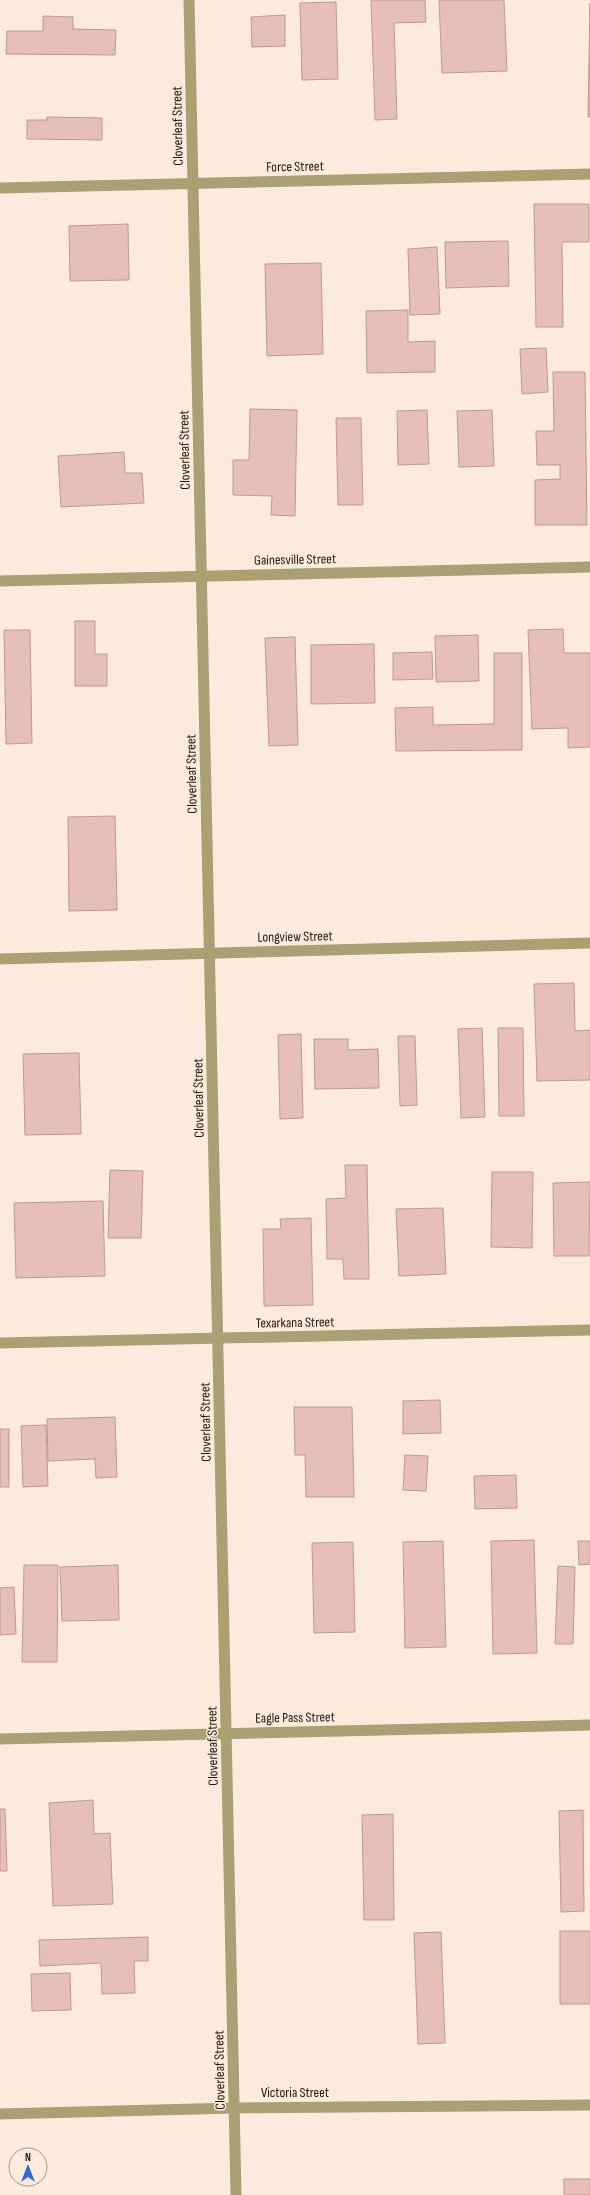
<svg xmlns="http://www.w3.org/2000/svg" width="590" height="2195" font-family="'Sofia Sans Condensed',sans-serif">
<rect width="100%" height="100%" fill="#fcebdc"/>
<g fill="#e6bfb6" stroke="#be9991">
<polygon points="371,0 425,0 426,22 394,23 397,119 375,120"/>
<polygon points="439,0 504,0 507,71 442,73"/>
<polygon points="336,2 338,79 302,80 300,3"/>
<polygon points="590,3 590,117 588,117"/>
<polygon points="285,15 285,46 252,47 251,17"/>
<polygon points="43,16 73,17 73,29 116,30 115,55 6,54 7,31 43,31"/>
<polygon points="47,117 102,118 102,140 27,139 27,120 47,120"/>
<polygon points="534,204 589,204 589,242 562,242 563,327 536,327"/>
<polygon points="128,224 129,280 70,281 69,226"/>
<polygon points="508,241 509,286 446,288 445,242"/>
<polygon points="437,247 440,314 410,315 408,249"/>
<polygon points="321,263 323,354 267,356 265,264"/>
<polygon points="408,310 408,342 435,341 435,372 367,373 366,311"/>
<polygon points="546,348 548,392 522,394 520,349"/>
<polygon points="553,372 585,372 587,525 535,525 535,480 560,479 560,465 537,465 536,431 554,431"/>
<polygon points="250,409 297,410 295,516 271,515 272,496 233,495 233,460 249,460"/>
<polygon points="427,410 429,464 398,465 397,411"/>
<polygon points="492,410 494,466 459,467 457,411"/>
<polygon points="336,418 361,418 363,505 338,505"/>
<polygon points="124,452 125,473 142,473 144,503 61,507 58,456"/>
<polygon points="75,621 95,621 95,654 107,654 107,686 75,686"/>
<polygon points="563,629 564,653 590,653 590,747 568,748 568,728 532,729 528,630"/>
<polygon points="4,630 30,630 32,743 6,744"/>
<polygon points="478,635 479,681 436,682 435,636"/>
<polygon points="295,637 298,745 269,746 265,638"/>
<polygon points="374,644 375,703 311,704 311,645"/>
<polygon points="432,652 433,679 393,680 393,653"/>
<polygon points="494,653 522,653 522,750 396,751 395,708 433,707 433,725 494,724"/>
<polygon points="115,816 117,910 69,911 68,817"/>
<polygon points="574,983 575,1031 590,1030 590,1080 537,1081 534,984"/>
<polygon points="482,1028 485,1117 461,1118 458,1029"/>
<polygon points="498,1028 523,1028 524,1116 499,1116"/>
<polygon points="301,1034 303,1118 280,1119 278,1035"/>
<polygon points="398,1036 415,1036 417,1105 400,1106"/>
<polygon points="314,1039 348,1039 348,1050 378,1049 379,1088 315,1089"/>
<polygon points="79,1053 81,1134 25,1135 23,1054"/>
<polygon points="345,1165 367,1165 369,1279 344,1279 343,1259 327,1259 326,1199 346,1198"/>
<polygon points="110,1170 143,1171 141,1238 108,1238"/>
<polygon points="492,1172 533,1172 532,1248 491,1247"/>
<polygon points="590,1182 589,1256 554,1256 553,1183"/>
<polygon points="103,1201 105,1276 16,1278 14,1203"/>
<polygon points="443,1208 446,1274 399,1276 396,1209"/>
<polygon points="311,1218 313,1305 264,1306 263,1229 281,1229 280,1219"/>
<polygon points="440,1400 441,1433 403,1434 403,1401"/>
<polygon points="294,1407 352,1407 354,1497 306,1497 305,1455 295,1455"/>
<polygon points="115,1417 117,1477 96,1478 95,1459 48,1461 47,1419"/>
<polygon points="46,1425 48,1486 23,1487 21,1426"/>
<rect x="0" y="1429" width="9" height="58"/>
<polygon points="405,1455 428,1456 426,1491 403,1490"/>
<polygon points="516,1475 517,1508 475,1509 474,1476"/>
<polygon points="534,1540 537,1653 493,1654 491,1541"/>
<polygon points="443,1541 446,1647 405,1648 403,1542"/>
<polygon points="578,1541 590,1541 590,1564 579,1565"/>
<polygon points="353,1542 355,1632 314,1633 312,1543"/>
<polygon points="24,1565 58,1565 57,1662 22,1662"/>
<polygon points="118,1565 119,1620 62,1621 60,1567"/>
<polygon points="558,1566 575,1567 573,1644 555,1644"/>
<polygon points="14,1587 16,1634 0,1635 0,1588"/>
<polygon points="93,1800 94,1834 110,1833 113,1904 53,1906 49,1803"/>
<polygon points="0,1809 5,1809 7,1871 0,1871"/>
<polygon points="583,1810 584,1911 561,1912 559,1811"/>
<polygon points="393,1814 394,1920 364,1920 362,1815"/>
<rect x="560" y="1931" width="30" height="73"/>
<polygon points="441,1932 445,2043 418,2044 414,1933"/>
<polygon points="148,1937 148,1961 134,1961 135,1993 102,1994 101,1963 40,1966 39,1940"/>
<polygon points="70,1973 71,2010 32,2011 31,1974"/>
<rect x="564" y="2179" width="26" height="16"/>
</g>
<g fill="none" stroke-linecap="round" stroke-linejoin="round">
<g stroke="#a9a074" stroke-width="11">
<polyline points="189,0 236,2195"/>
<polyline points="0,188 590,174"/>
<polyline points="0,581 590,567"/>
<polyline points="0,959 590,943"/>
<polyline points="0,1343 590,1330"/>
<polyline points="0,1739 590,1725"/>
<polyline points="0,2114 235,2108 590,2105"/>
</g>
</g>
<g text-anchor="middle" stroke-width="3" stroke-linejoin="round" paint-order="stroke">
<g font-size="14" fill="#20160d" stroke="#fcebdc">
<text transform="translate(177 126) rotate(-91)" y="5">Cloverleaf Street</text>
<text transform="translate(295 166) rotate(-1)" y="5">Force Street</text>
<text transform="translate(184 450) rotate(-91)" y="5">Cloverleaf Street</text>
<text transform="translate(295 559) rotate(-1)" y="5">Gainesville Street</text>
<text transform="translate(191 774) rotate(-91)" y="5">Cloverleaf Street</text>
<text transform="translate(295 936) rotate(-1)" y="5">Longview Street</text>
<text transform="translate(198 1098) rotate(-91)" y="5">Cloverleaf Street</text>
<text transform="translate(295 1322) rotate(-1)" y="5">Texarkana Street</text>
<text transform="translate(205 1422) rotate(-91)" y="5">Cloverleaf Street</text>
<text transform="translate(295 1717) rotate(-1)" y="5">Eagle Pass Street</text>
<text transform="translate(212 1746) rotate(-91)" y="5">Cloverleaf Street</text>
<text transform="translate(219 2070) rotate(-91)" y="5">Cloverleaf Street</text>
<text x="295" y="2097">Victoria Street</text>
</g>
</g>
<g transform="translate(28 2167)"><circle r="19" fill="#fcebdc" stroke="#a49689"/>
<path d="M0-3L7 15L0 10L-7 15Z" fill="#2d6bd8"/>
<text y="-6" font-size="11" font-weight="bold" text-anchor="middle" fill="#20160d">N</text>
</g>
</svg>
